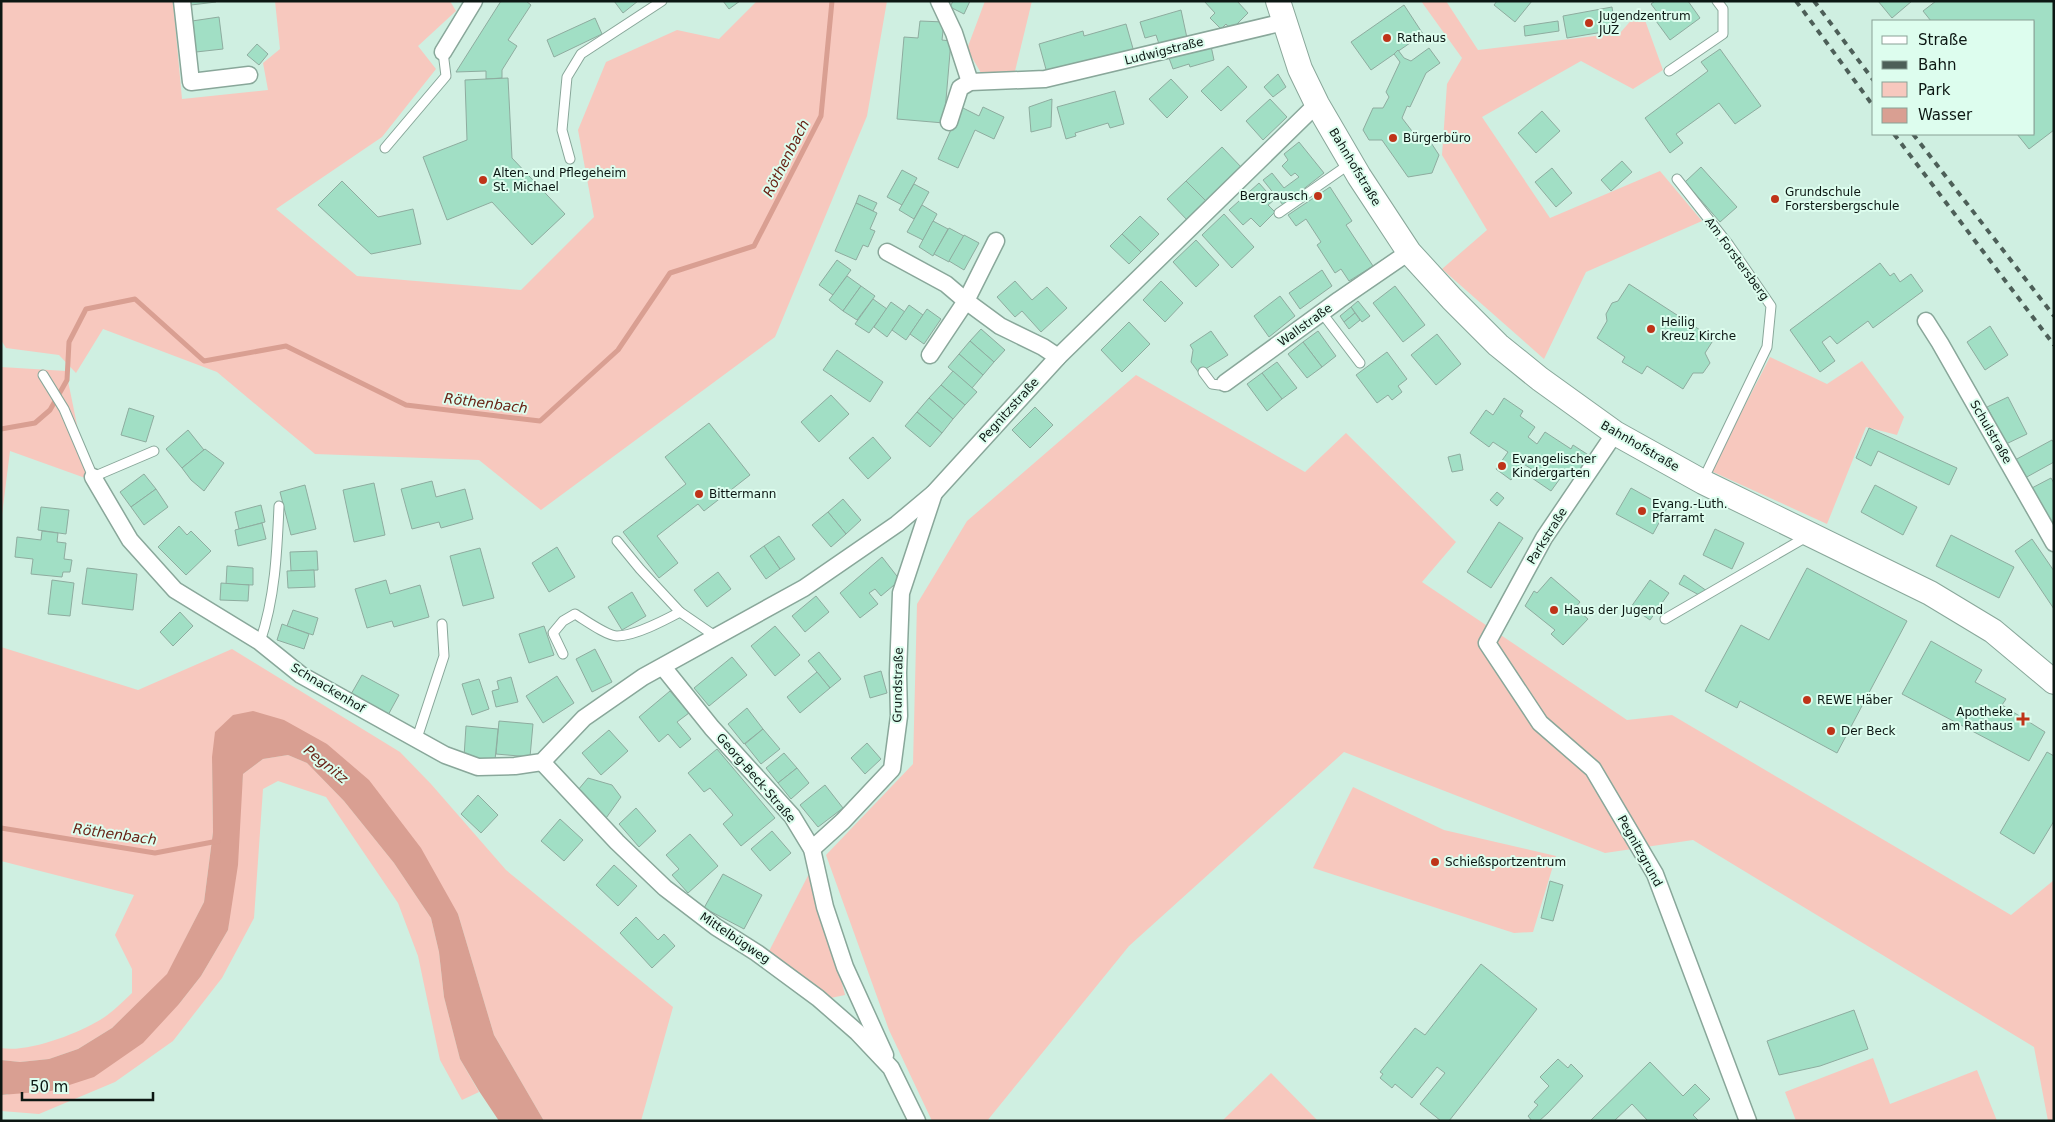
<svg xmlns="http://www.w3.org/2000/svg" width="2055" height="1122" font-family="'DejaVu Sans',sans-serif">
<rect width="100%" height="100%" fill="#cfefe1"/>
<g fill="#f7c8be">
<polygon points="1,1 173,1 182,99 268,90 263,63 280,49 275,1 450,1 456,11 418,46 436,69 382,137 276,209 357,276 521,290 594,217 578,130 606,62 677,30 719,39 757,1 887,1 867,116 775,337 541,510 479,460 315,454 217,372 103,329 76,373 59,355 6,348 1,340"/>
<polygon points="985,1 1032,1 1015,71 981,73 967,49"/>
<polygon points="1421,1 1446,1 1478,50 1620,33 1641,9 1663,70 1633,89 1581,61 1482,117 1550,218 1660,171 1702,221 1586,272 1544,359 1442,269 1487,230 1442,155 1447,84 1462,58"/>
<polygon points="1770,357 1827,384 1862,361 1904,417 1897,435 1866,427 1827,524 1711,471"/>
<polygon points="1,367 66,371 88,479 10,451 1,523"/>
<polygon points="1136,375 1305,472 1346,433 1456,542 1422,582 1627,720 1672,715 2011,915 2054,880 2054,1121 2048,1121 2034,1047 1693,840 1605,853 1344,752 1129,946 987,1121 932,1121 889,1030 826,855 913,764 917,604 967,521"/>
<path d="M1 647 138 690 232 649 400 752 431 784 506 870 673 1007 641 1121H544L494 1035 458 914 327 744 212 757 213 832 204 902 167 975 112 1028 78 1049 49 1059 20 1062 1 1060V1048C27 1053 77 1034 100 1020 112 1013 122 1002 132 993V969L115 935 134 895 1 861Z"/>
<polygon points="288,755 307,763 344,801 394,863 431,918 439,952 444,997 460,1059 479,1092 462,1100 440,1060 418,956 398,903 326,797 278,781 263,789 254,918 222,978 173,1041 115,1082 39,1114 1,1111 1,1095 7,1095 179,1004 201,976 228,930 243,774 263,759"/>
<polygon points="1353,787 1444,830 1556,856 1533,932 1514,933 1313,868"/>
<polygon points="813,866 845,995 821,1000 765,959"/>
<polygon points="1873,1058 1890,1104 1977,1070 1997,1121 1796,1121 1785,1092"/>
<polygon points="1271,1073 1318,1121 1222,1121"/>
</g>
<polygon fill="#d99f92" points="253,711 284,720 327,744 369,780 421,848 458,914 494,1035 544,1121 499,1121 479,1091 460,1059 444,997 439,952 431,918 394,863 344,801 307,763 288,755 263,759 243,774 238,865 228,930 201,976 179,1004 143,1043 94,1077 51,1091 1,1095 1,1060 20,1062 49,1059 78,1049 112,1028 167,974 204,902 213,832 212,757 215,732 233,715"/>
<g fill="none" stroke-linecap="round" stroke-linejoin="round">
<g stroke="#d99f92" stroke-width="5">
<polyline points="1,429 35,423 50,410 67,380 69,342 86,309 135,299 204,361 286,346 406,405 540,421 618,350 670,273 754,246 821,116 832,1"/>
<polyline points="1,828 155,853 218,841"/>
</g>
</g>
<g fill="#a1dfc5" stroke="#8eac9f">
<polygon points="190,1 216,1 216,2 191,5"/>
<polygon points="501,1 526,1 531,5 508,40 517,46 502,70 502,78 486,79 486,71 456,72"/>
<polygon points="614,1 638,1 623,13"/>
<polygon points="723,1 740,1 729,9"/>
<polygon points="953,1 970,1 964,14 950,7"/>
<polygon points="1204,1 1237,1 1248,13 1231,30 1226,24 1221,29 1210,18 1215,13"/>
<polygon points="1497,1 1532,1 1515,22 1494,5"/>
<polygon points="1655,1 1688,1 1700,18 1670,40 1656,21 1661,17 1651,4"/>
<polygon points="1878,1 1912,1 1892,18"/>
<polygon points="1936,1 2054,1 2054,130 2029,149 2017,134 2034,134 2034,21 1931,21 1923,11"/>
<polygon points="1404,5 1423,34 1371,70 1351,42"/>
<polygon points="1612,7 1615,30 1567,38 1563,16"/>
<polygon points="1181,10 1187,38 1160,47 1156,35 1145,38 1140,22"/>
<polygon points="219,17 223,49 196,52 192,21"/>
<polygon points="595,18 602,34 554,57 547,40"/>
<polygon points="920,21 944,22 942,40 951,41 944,123 897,119 904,37 918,38"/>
<polygon points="1558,21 1559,31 1525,36 1524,26"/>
<polygon points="1126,24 1134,52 1047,73 1039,44 1083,31 1084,36"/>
<polygon points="257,44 268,54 259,65 247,55"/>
<polygon points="1211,46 1214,60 1190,67 1189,64 1173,69 1169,58"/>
<polygon points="1429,48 1440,63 1426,73 1410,107 1407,106 1402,118 1415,135 1426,135 1439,155 1432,173 1408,177 1382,140 1369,140 1363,130 1373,108 1383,108 1389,97 1386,92 1400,62 1394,54 1398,50 1404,58 1411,61"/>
<polygon points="1720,49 1761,106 1735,124 1719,103 1676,134 1683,143 1670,153 1645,118 1708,71 1701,62"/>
<polygon points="1228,66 1247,87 1221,111 1201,91"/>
<polygon points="1278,74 1286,87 1273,97 1264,87"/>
<polygon points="508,78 512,158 565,214 532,245 492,202 447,220 423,157 467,140 465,80"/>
<polygon points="1171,79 1188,97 1167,118 1149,99"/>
<polygon points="1115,91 1124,124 1110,128 1108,123 1075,133 1076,136 1066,139 1057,107"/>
<polygon points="1052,99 1051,127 1031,132 1029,107"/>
<polygon points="1270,99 1287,117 1263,140 1246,121"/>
<polygon points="961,107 979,116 983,107 1004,117 994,139 975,130 958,168 938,159"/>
<polygon points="1542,111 1560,131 1536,153 1518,133"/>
<polygon points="1299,142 1324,173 1283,205 1263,180 1272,173 1284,188 1299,177 1295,173 1291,176 1282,166 1288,160 1284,154"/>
<polygon points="1222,147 1242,168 1207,202 1186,181"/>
<polygon points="1622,161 1632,172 1611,191 1601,180"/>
<polygon points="1701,167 1737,207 1720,222 1685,182"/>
<polygon points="1552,168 1572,193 1556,207 1535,182"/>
<polygon points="902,170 917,178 902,205 887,197"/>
<polygon points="342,181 378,217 413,209 421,244 371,254 318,205"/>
<polygon points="1186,181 1207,202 1188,221 1167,199"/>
<polygon points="1259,183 1274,200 1268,205 1275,212 1260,227 1251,218 1243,225 1229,210"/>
<polygon points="914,184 929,192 914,219 899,210"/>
<polygon points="1330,187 1352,221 1346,225 1373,266 1349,281 1341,269 1335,273 1317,245 1321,242 1306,219 1296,226 1288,215"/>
<polygon points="859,195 877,203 873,211 856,203"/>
<polygon points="856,203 877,213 870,229 875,231 868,247 863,245 856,260 835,251"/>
<polygon points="922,205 937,214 923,240 907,232"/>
<polygon points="1224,214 1254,247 1232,268 1202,235"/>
<polygon points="1140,216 1159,234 1141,252 1122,234"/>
<polygon points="933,221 948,229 933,256 919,247"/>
<polygon points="949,228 964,236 949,262 934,254"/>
<polygon points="1122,234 1141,252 1129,264 1110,246"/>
<polygon points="964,235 979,243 964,270 949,261"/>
<polygon points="1196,240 1219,265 1196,287 1173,262"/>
<polygon points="837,260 851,270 833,295 819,285"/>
<polygon points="1880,263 1890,276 1894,273 1900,282 1911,274 1923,291 1873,328 1868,321 1837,344 1830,336 1822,342 1835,361 1820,372 1790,330"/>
<polygon points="1322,270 1332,286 1300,309 1289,293"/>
<polygon points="847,276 861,286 843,311 829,300"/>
<polygon points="1015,281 1032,300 1047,287 1067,308 1041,332 1022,311 1015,317 997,297"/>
<polygon points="1161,281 1183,303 1165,322 1143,300"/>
<polygon points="1629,284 1714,339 1705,353 1710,363 1703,373 1693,373 1683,389 1647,366 1642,374 1622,362 1625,357 1597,338 1607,321 1606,314 1612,303 1618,301"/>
<polygon points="861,286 875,296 857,320 843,311"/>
<polygon points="1395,286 1425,325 1403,342 1373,303"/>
<polygon points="1280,296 1295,316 1269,337 1254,316"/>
<polygon points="873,299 887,309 869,333 855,324"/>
<polygon points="1358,301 1370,316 1362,322 1351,307"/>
<polygon points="891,302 905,312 887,337 874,327"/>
<polygon points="909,305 923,315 906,340 892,330"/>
<polygon points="1351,307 1355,313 1344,322 1340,316"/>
<polygon points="927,309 941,319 924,344 910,334"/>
<polygon points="1355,313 1360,320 1349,329 1344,322"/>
<polygon points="1129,322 1150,344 1122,372 1101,350"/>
<polygon points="1990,326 2008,355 1985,370 1967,342"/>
<polygon points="981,329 1005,350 994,362 970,341"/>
<polygon points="1211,331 1228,355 1199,373 1191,362 1193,350 1190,345"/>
<polygon points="1318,331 1336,356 1322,367 1303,342"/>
<polygon points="1437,334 1461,364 1436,385 1411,355"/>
<polygon points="970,341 994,362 983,375 959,354"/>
<polygon points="1303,342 1322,367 1307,378 1288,354"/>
<polygon points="837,350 883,382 870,402 823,370"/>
<polygon points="1387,352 1407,379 1398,386 1402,392 1392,400 1388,395 1377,403 1356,375"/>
<polygon points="959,354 983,375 972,388 948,367"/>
<polygon points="1277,362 1297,388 1282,399 1262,373"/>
<polygon points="953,371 977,392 965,405 941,385"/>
<polygon points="1262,373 1282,399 1267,411 1247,384"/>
<polygon points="941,385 965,405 953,419 929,398"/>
<polygon points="831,395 849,414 819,442 801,422"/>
<polygon points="2008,397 2027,434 2006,444 1987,407"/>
<polygon points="929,398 953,419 942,433 917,412"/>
<polygon points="1504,398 1523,411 1520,416 1535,427 1528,437 1537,444 1545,432 1571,449 1573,445 1590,456 1577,476 1567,469 1551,491 1529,476 1533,470 1522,463 1511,480 1496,469 1508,452 1493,442 1489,447 1470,433 1486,410 1493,415"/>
<polygon points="1035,407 1053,425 1030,448 1012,430"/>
<polygon points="129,408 154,416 146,442 121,435"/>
<polygon points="917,412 942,433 930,447 905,426"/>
<polygon points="709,423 750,475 704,511 698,504 657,536 678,563 659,578 623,532 686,484 665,457"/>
<polygon points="1869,428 1957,468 1949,485 1878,451 1871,466 1856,458"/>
<polygon points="188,430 204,450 182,468 166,449"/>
<polygon points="873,437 891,458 868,479 849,458"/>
<polygon points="2052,440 2054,443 2054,462 2025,478 2015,460"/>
<polygon points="205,449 224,463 204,491 191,480 182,468"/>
<polygon points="1460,454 1463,470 1452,472 1448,457"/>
<polygon points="144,474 156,489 131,507 120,492"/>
<polygon points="2051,478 2054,483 2054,528 2030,489"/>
<polygon points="432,481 436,497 465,489 473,519 441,528 439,522 412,529 401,489"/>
<polygon points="374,483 385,535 354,542 343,490"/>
<polygon points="305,485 316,529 291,535 280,492"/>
<polygon points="1875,485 1917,507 1903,535 1861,512"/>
<polygon points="1631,488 1667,508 1653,534 1616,514"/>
<polygon points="156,489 168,507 144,525 131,507"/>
<polygon points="1497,492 1504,498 1497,506 1490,500"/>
<polygon points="843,499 861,520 846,534 828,512"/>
<polygon points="261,505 265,522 239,529 235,512"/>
<polygon points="41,507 69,510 66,534 38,530"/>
<polygon points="828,512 846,534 831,547 812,525"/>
<polygon points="1499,522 1523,538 1491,588 1467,572"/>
<polygon points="262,523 266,539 238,546 235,530"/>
<polygon points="179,526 187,535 191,531 211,551 186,575 158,547"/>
<polygon points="1715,529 1744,543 1732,569 1703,555"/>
<polygon points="42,531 58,533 57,542 66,543 64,559 72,560 70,572 63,572 62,577 31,574 33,559 15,557 17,537 41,540"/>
<polygon points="1951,535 2014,567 1999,598 1936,566"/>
<polygon points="779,536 795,559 780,569 764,546"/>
<polygon points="2032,539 2054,571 2054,609 2015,551"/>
<polygon points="764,546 780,569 766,579 750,556"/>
<polygon points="557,547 575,577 549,592 532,563"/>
<polygon points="480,548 494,598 463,606 450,556"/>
<polygon points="317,551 318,570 291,571 290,552"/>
<polygon points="882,557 900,580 881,596 875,589 869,593 878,604 860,618 840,593"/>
<polygon points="227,566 253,568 253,585 226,584"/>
<polygon points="87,568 137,574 133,610 82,604"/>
<polygon points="1807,568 1907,621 1837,753 1740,701 1737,708 1705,691 1741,625 1769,640"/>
<polygon points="314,570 315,587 288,588 287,571"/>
<polygon points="718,572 731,589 707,607 694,590"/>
<polygon points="1684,575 1707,591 1699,595 1679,584"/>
<polygon points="1551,577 1580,602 1575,608 1588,619 1563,645 1551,634 1555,630 1525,606 1534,591 1537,593"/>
<polygon points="52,580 74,583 70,616 48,614"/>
<polygon points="386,580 390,594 420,585 429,617 394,627 392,621 367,628 355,589"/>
<polygon points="1650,580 1669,593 1650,620 1631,607"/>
<polygon points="221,583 249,585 248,601 220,600"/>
<polygon points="632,592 646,616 622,630 608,607"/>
<polygon points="816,596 829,612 805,632 792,616"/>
<polygon points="293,610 318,618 313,635 287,626"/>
<polygon points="180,612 193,626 173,646 160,632"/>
<polygon points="282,624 309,634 304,649 277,640"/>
<polygon points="544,626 554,655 529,663 519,634"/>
<polygon points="775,626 800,655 775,676 751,646"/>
<polygon points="1931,641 1982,670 1975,682 2006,699 2002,705 2045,732 2029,761 1902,694"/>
<polygon points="595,649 612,682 592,692 576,659"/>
<polygon points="819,652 841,679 830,688 808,661"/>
<polygon points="732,657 747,675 709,706 694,688"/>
<polygon points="881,671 887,693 870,698 864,676"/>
<polygon points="817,672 830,688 800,713 787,697"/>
<polygon points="362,675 399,695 387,717 350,696"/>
<polygon points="557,676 574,703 543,723 526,696"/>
<polygon points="511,677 518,702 496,707 492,691 499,689 497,681"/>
<polygon points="479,679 489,709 472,715 462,684"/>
<polygon points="670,691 689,713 677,722 691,739 680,748 668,734 659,742 639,717"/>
<polygon points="747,708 763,729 744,744 728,724"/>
<polygon points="499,721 533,724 530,757 496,754"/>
<polygon points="466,726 498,729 495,760 464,757"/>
<polygon points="763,729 780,749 761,764 745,744"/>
<polygon points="609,730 628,751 601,775 582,753"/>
<polygon points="867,743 881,759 865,774 851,758"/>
<polygon points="717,749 775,818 741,846 723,824 733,815 710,788 704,792 688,773"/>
<polygon points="2047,752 2054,756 2054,821 2034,854 2000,833"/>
<polygon points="784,753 797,768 778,783 766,768"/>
<polygon points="797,768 809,783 791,799 778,783"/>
<polygon points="588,778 612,785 621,797 604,821 578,790"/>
<polygon points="825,785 843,808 818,827 800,805"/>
<polygon points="478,795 498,815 481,833 461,814"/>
<polygon points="636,808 656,831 639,847 619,824"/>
<polygon points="560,819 583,840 564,861 541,841"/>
<polygon points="772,831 791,853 770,871 751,849"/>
<polygon points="690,834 718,866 688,893 672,875 679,869 666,855"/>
<polygon points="614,865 637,886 618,906 596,885"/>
<polygon points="723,874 762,895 744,929 704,908"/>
<polygon points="1550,881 1563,885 1553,921 1541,918"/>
<polygon points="636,917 658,940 664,934 675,946 652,968 620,933"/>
<polygon points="1481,964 1537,1009 1449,1121 1441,1121 1420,1104 1445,1073 1437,1067 1412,1098 1395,1084 1392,1088 1380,1078 1383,1074 1380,1072 1415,1028 1425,1035"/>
<polygon points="1854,1010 1868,1049 1820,1066 1779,1075 1767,1041"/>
<polygon points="1558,1059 1568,1068 1571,1064 1583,1076 1548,1113 1539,1121 1532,1121 1528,1116 1538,1105 1534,1102 1549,1086 1540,1077"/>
<polygon points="1650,1062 1683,1096 1695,1084 1710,1099 1693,1115 1699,1121 1648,1121 1632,1104 1614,1121 1590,1121"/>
</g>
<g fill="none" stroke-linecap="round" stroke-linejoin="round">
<defs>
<g id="lane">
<polyline points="1669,71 1723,34 1723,9 1717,1"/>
<polyline points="385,148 446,76 443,52"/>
<polyline points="570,159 562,130 567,77 581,54 662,1"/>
<polyline points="1677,179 1729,245 1771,306 1767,347 1703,480"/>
<polyline points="1279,213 1351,163"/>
<polyline points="1322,313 1360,363"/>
<polyline points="1203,372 1212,384 1219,385 1225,383"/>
<polyline points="43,375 64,409 93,477 154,451"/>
<polyline points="617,541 640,569 680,612 715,636"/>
<polyline points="1665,619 1808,536"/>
<path d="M260 642C275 598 277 553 279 506"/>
<path d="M563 654 553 633 563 621 575 614C585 620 607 636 617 636 635 636 665 620 680 612"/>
<polyline points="417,738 444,656 442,624"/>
</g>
<g id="street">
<polyline points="182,1 191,82 249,75"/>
<polyline points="939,1 954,33 970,82"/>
<polyline points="443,52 474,1"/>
<polyline points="949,122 960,88 970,82 1045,79 1284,22"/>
<polyline points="887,252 946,284 966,301 1000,326 1043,347 1058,357"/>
<polyline points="1926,321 1940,343 2054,543"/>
<polyline points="930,355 966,301 996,241"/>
<polyline points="1225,383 1339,300 1409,252"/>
<polyline points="1615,433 1544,538 1487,643 1540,723 1593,769 1655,874 1748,1121"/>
<polyline points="93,477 130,540 175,590 260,642 301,675 445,755 478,767 515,766 542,762 584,718 643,677 804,588 897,524 934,493 1058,357 1317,104"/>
<polyline points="663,667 712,728 792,816 812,849 825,907 845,967 885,1055"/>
<polyline points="542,762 617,842 665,888 716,927 757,953 818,998 857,1032 891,1068 917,1121"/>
<polyline points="812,849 843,821 892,769 899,716 898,673 901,593 934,493"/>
</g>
<polyline id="secondary" points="1278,1 1300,69 1317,104 1359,176 1409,252 1452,299 1498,345 1540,379 1615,433 1703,482 1930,593 1993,631 2054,682"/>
</defs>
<use href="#lane" stroke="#89a79a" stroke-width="11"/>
<use href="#street" stroke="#89a79a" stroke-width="19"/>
<use href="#secondary" stroke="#89a79a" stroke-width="26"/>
<use href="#lane" stroke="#fff" stroke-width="9"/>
<use href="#street" stroke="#fff" stroke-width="16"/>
<use href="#secondary" stroke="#fff" stroke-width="24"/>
<g stroke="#4d5f58" stroke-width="4" stroke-dasharray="6 6" stroke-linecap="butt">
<polyline points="1796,1 1874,107"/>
<polyline points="1814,1 1874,81"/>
<polyline points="1894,134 2054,345"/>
<polyline points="1913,134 2054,316"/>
</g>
</g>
<g fill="#bf3419" stroke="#ddfdee" stroke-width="2">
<circle cx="1589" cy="23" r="5"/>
<circle cx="1387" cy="38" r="5"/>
<circle cx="1393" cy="138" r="5"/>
<circle cx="483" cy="180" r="5"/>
<circle cx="1318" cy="196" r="5"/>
<circle cx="1775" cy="199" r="5"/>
<circle cx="1651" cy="329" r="5"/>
<circle cx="1502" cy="466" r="5"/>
<circle cx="699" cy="494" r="5"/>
<circle cx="1642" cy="511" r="5"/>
<circle cx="1554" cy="610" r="5"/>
<circle cx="1807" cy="700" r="5"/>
<path d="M2020.5 711.5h5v5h5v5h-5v5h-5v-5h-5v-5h5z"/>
<circle cx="1831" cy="731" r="5"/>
<circle cx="1435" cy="862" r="5"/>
</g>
<g text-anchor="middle" stroke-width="4" stroke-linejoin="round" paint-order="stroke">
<g font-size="12" fill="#0c1713" stroke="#ddfdee" text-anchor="start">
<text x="1599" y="20">Jugendzentrum<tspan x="1599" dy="14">JUZ</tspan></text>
<text x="1397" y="42">Rathaus</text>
<text x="1403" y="142">Bürgerbüro</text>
<text x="493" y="177">Alten- und Pflegeheim<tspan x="493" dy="14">St. Michael</tspan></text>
<text x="1785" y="196">Grundschule<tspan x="1785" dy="14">Forstersbergschule</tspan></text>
<text x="1308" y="200" text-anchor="end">Bergrausch</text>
<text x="1661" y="326">Heilig<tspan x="1661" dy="14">Kreuz Kirche</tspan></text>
<text x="1512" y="463">Evangelischer<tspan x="1512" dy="14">Kindergarten</tspan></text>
<text x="709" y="498">Bittermann</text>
<text x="1652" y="508">Evang.-Luth.<tspan x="1652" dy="14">Pfarramt</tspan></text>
<text x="1564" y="614">Haus der Jugend</text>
<text x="1817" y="704">REWE Häber</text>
<text x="2013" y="716" text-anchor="end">Apotheke<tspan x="2013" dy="14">am Rathaus</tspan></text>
<text x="1841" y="735">Der Beck</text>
<text x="1445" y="866">Schießsportzentrum</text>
</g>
<g font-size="12" fill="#0c1713" stroke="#ddfdee">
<text transform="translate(1164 51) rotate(-14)" y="4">Ludwigstraße</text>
<text transform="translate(1355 167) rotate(59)" y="4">Bahnhofstraße</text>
<text transform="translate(1737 259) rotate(54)" y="4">Am Forstersberg</text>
<text transform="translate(1305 325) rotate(-36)" y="4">Wallstraße</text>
<text transform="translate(1009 410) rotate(-48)" y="4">Pegnitzstraße</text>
<text transform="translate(1991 432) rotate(60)" y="4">Schulstraße</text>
<text transform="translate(1640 446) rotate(30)" y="4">Bahnhofstraße</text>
<text transform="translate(1547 536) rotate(-58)" y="4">Parkstraße</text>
<text transform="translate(898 685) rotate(-89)" y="4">Grundstraße</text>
<text transform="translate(328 688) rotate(31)" y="4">Schnackenhof</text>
<text transform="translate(756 778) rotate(49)" y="4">Georg-Beck-Straße</text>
<text transform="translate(1640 851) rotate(61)" y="4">Pegnitzgrund</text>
<text transform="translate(735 938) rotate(34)" y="4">Mittelbügweg</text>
</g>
<g font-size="14" font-style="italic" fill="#682215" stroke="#ddfdee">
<text transform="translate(786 158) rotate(-63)" y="5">Röthenbach</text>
<text transform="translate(486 403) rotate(7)" y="5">Röthenbach</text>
<text transform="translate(326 764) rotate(39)" y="5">Pegnitz</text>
<text transform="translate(115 834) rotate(8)" y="5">Röthenbach</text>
</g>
</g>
<rect width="2055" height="1122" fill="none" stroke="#0c1713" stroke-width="5"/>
<rect x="1872" y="20" width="162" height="115" fill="#ddfdee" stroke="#89a196"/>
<rect x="1882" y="36" width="25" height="8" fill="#ffffff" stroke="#89a196"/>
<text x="1918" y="45" font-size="15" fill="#0c1713">Straße</text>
<rect x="1882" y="61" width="25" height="8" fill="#4d5f58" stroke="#89a196"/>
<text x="1918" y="70" font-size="15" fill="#0c1713">Bahn</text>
<rect x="1882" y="82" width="25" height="15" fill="#f7c8be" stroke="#89a196"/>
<text x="1918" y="95" font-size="15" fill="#0c1713">Park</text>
<rect x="1882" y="108" width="25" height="15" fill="#d99f92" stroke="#89a196"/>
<text x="1918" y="120" font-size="15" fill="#0c1713">Wasser</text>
<path d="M22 1092v8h131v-8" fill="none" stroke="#0c1713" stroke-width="2.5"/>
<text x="30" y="1092" font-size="15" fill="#0c1713" stroke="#ddfdee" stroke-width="4" paint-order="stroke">50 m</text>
</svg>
